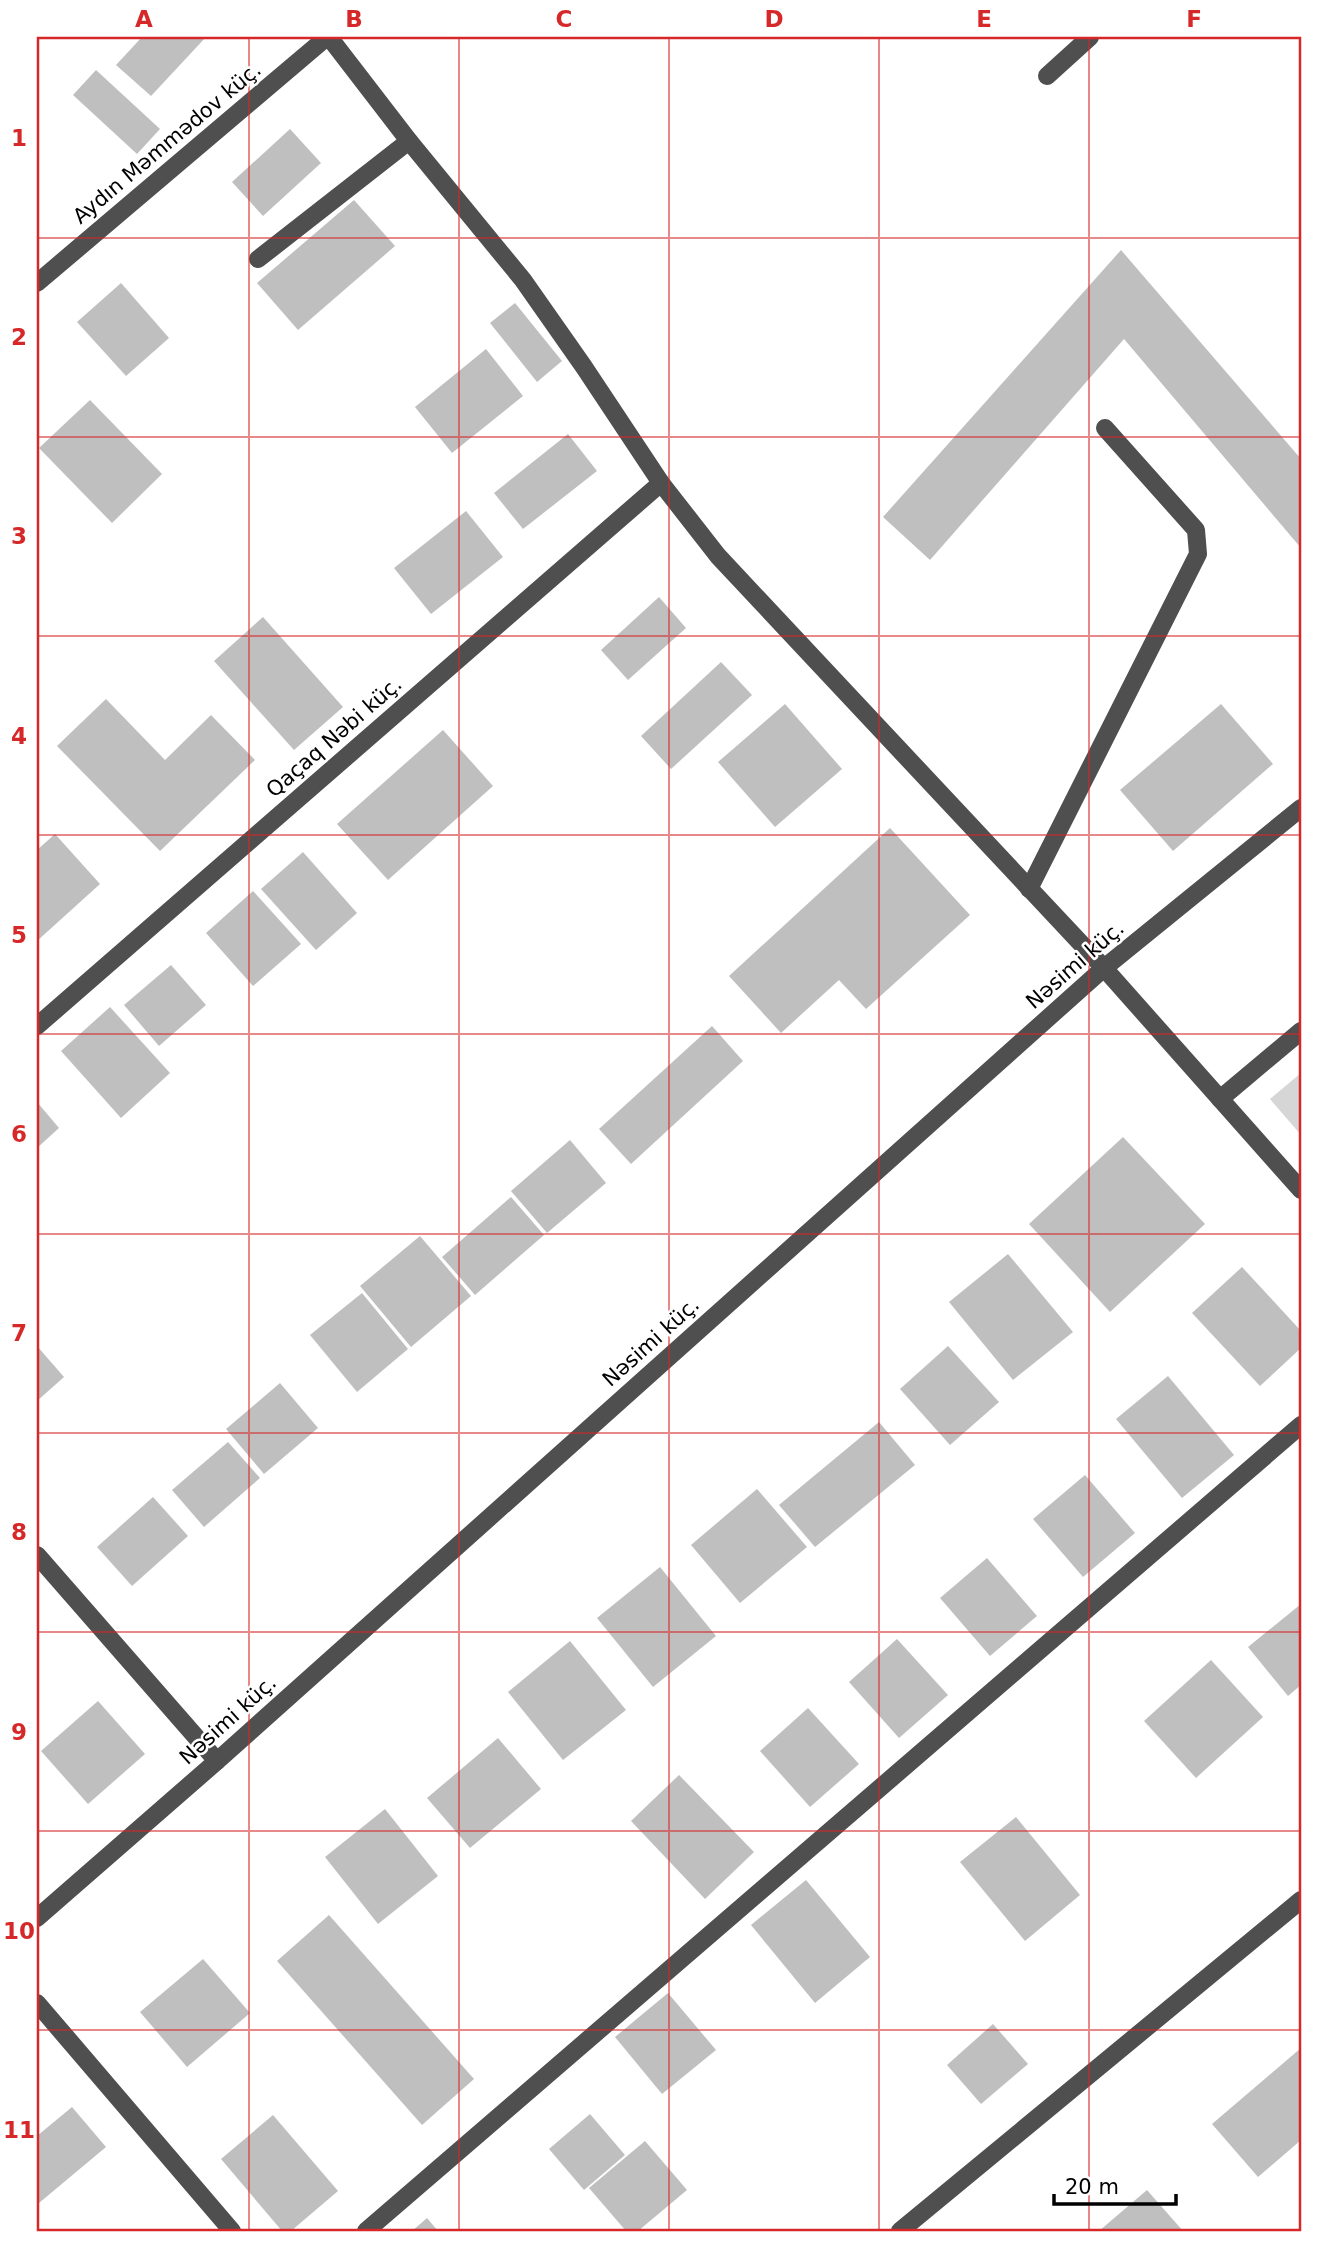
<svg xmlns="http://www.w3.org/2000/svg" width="1338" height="2268" font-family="'DejaVu Sans',sans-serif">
<rect width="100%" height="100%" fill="#fff"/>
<polygon fill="#d6d6d6" points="1301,1073 1301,1135 1270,1099"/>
<g fill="#bfbfbf">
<polygon points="142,37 206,37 151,96 116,65"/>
<polygon points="96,70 160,129 137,154 73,95"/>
<polygon points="290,129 321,163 263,216 232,182"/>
<polygon points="354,200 395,246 298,330 257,283"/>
<polygon points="1121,250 1301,459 1301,548 1124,339 930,560 883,517"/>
<polygon points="121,283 169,338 126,376 77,322"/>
<polygon points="515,303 562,361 537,382 490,323"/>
<polygon points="486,349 523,396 452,453 415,407"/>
<polygon points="90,400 162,474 112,523 39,448"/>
<polygon points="568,434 597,471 523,529 494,493"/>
<polygon points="466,511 503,557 431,614 394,568"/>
<polygon points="659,597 686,628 628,680 601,650"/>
<polygon points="263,617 343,707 294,750 214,661"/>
<polygon points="721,662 752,695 671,769 641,736"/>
<polygon points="106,699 165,760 211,715 255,760 160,851 57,746"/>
<polygon points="785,704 842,769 775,827 718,762"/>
<polygon points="1221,704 1273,764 1173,851 1120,790"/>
<polygon points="443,730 493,786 388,880 337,824"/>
<polygon points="890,828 970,915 866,1009 839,980 781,1033 729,976"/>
<polygon points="55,834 100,884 37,941 37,850"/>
<polygon points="303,852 357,913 316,950 261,889"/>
<polygon points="253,891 301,944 253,986 206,933"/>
<polygon points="171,965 206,1005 159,1046 124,1005"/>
<polygon points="110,1007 170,1073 121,1118 61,1051"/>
<polygon points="712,1026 743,1061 631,1164 599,1129"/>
<polygon points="37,1102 59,1128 37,1148"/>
<polygon points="1123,1137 1205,1224 1110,1312 1029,1224"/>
<polygon points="570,1140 606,1183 547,1233 511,1191"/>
<polygon points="511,1197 544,1235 475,1295 442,1257"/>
<polygon points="420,1236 471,1296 411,1347 360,1286"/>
<polygon points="1008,1254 1073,1332 1013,1380 949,1302"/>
<polygon points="1242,1267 1301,1331 1301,1348 1260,1386 1192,1313"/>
<polygon points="362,1293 408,1349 357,1392 310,1335"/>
<polygon points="37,1346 64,1377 37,1401"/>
<polygon points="948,1346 999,1402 950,1445 900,1389"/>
<polygon points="1168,1376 1234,1455 1182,1498 1116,1419"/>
<polygon points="280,1383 318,1428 264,1474 226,1429"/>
<polygon points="879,1422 915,1465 815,1547 779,1505"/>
<polygon points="228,1442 260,1478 204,1527 172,1490"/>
<polygon points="1085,1475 1135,1533 1083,1577 1033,1519"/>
<polygon points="757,1489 807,1547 740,1603 691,1545"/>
<polygon points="153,1497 188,1536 132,1586 97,1547"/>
<polygon points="987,1558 1037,1616 990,1656 940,1598"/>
<polygon points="660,1567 716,1636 653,1687 597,1618"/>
<polygon points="1301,1604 1301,1685 1288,1696 1248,1647"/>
<polygon points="897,1639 948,1695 899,1738 849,1682"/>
<polygon points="570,1641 626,1710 563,1760 508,1692"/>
<polygon points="1211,1660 1263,1717 1196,1778 1144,1721"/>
<polygon points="98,1701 145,1754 88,1804 41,1751"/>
<polygon points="808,1708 859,1764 810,1807 760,1751"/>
<polygon points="498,1738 541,1789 470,1848 427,1798"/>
<polygon points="679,1775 754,1852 705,1899 631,1821"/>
<polygon points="385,1809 438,1876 378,1924 325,1857"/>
<polygon points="1016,1817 1080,1895 1025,1941 960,1862"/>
<polygon points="806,1880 870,1957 815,2003 751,1925"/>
<polygon points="329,1915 474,2079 422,2125 277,1961"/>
<polygon points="203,1959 250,2013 187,2067 140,2012"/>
<polygon points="668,1993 716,2050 662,2094 615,2037"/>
<polygon points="993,2024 1028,2064 981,2104 947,2065"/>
<polygon points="1301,2048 1301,2140 1258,2177 1212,2124"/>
<polygon points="72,2107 106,2147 39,2203 37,2200 37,2136"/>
<polygon points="590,2114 625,2155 584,2190 549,2149"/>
<polygon points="273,2115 338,2191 291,2231 282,2231 221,2159"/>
<polygon points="645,2141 687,2190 638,2231 626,2231 589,2188"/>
<polygon points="1147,2190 1183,2231 1099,2231"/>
<polygon points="427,2218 438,2231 412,2231"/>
</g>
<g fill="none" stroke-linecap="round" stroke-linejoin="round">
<g stroke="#4f4f4f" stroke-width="18">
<polyline points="329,37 409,141 523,280 584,367 661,483 718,556 1104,968 1301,1190"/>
<polyline points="1047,76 1090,37"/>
<polyline points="258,259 409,141"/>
<polyline points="37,283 327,37"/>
<polyline points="1029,889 1198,554 1196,530 1105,428"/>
<polyline points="37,1026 661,483"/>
<polyline points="1220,1099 1301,1031"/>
<polyline points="37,1555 217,1761"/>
<polyline points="37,1918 217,1761 1104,968 1301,808"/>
<polyline points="37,2003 232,2231"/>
<polyline points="366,2231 1301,1425"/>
<polyline points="900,2231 1301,1900"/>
</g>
</g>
<path fill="none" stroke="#d62828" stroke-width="2" stroke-opacity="0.55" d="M249 37V2231M459 37V2231M669 37V2231M879 37V2231M1089 37V2231M37 238H1301M37 437H1301M37 636H1301M37 835H1301M37 1034H1301M37 1234H1301M37 1433H1301M37 1632H1301M37 1831H1301M37 2030H1301"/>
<g text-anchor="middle" stroke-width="5" stroke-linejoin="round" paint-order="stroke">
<g font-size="21" fill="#000" stroke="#fff">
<text transform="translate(167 143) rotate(-40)" y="7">Aydın Məmmədov küç.</text>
<text transform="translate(334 737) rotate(-41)" y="7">Qaçaq Nəbi küç.</text>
<text transform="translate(1075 965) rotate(-41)" y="7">Nəsimi küç.</text>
<text transform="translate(651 1342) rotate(-42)" y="7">Nəsimi küç.</text>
<text transform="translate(228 1720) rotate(-42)" y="7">Nəsimi küç.</text>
</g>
</g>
<rect width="1338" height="2268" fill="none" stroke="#ffffff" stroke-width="77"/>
<path d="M1054 2194v10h122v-10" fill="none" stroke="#000000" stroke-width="3.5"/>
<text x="1065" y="2194" font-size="21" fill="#000000" stroke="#ffffff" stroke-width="5" paint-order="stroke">20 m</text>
<rect x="38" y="38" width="1262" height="2192" fill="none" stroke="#d62828" stroke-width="2.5"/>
<g font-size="23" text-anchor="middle" font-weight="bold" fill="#d62828">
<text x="144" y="27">A</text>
<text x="354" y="27">B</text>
<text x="564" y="27">C</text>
<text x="774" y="27">D</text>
<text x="984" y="27">E</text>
<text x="1194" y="27">F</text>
<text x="19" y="146">1</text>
<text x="19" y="345">2</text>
<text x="19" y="544">3</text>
<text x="19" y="744">4</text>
<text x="19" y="943">5</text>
<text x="19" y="1142">6</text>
<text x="19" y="1341">7</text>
<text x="19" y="1540">8</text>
<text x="19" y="1740">9</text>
<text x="19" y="1939">10</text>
<text x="19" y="2138">11</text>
</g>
</svg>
